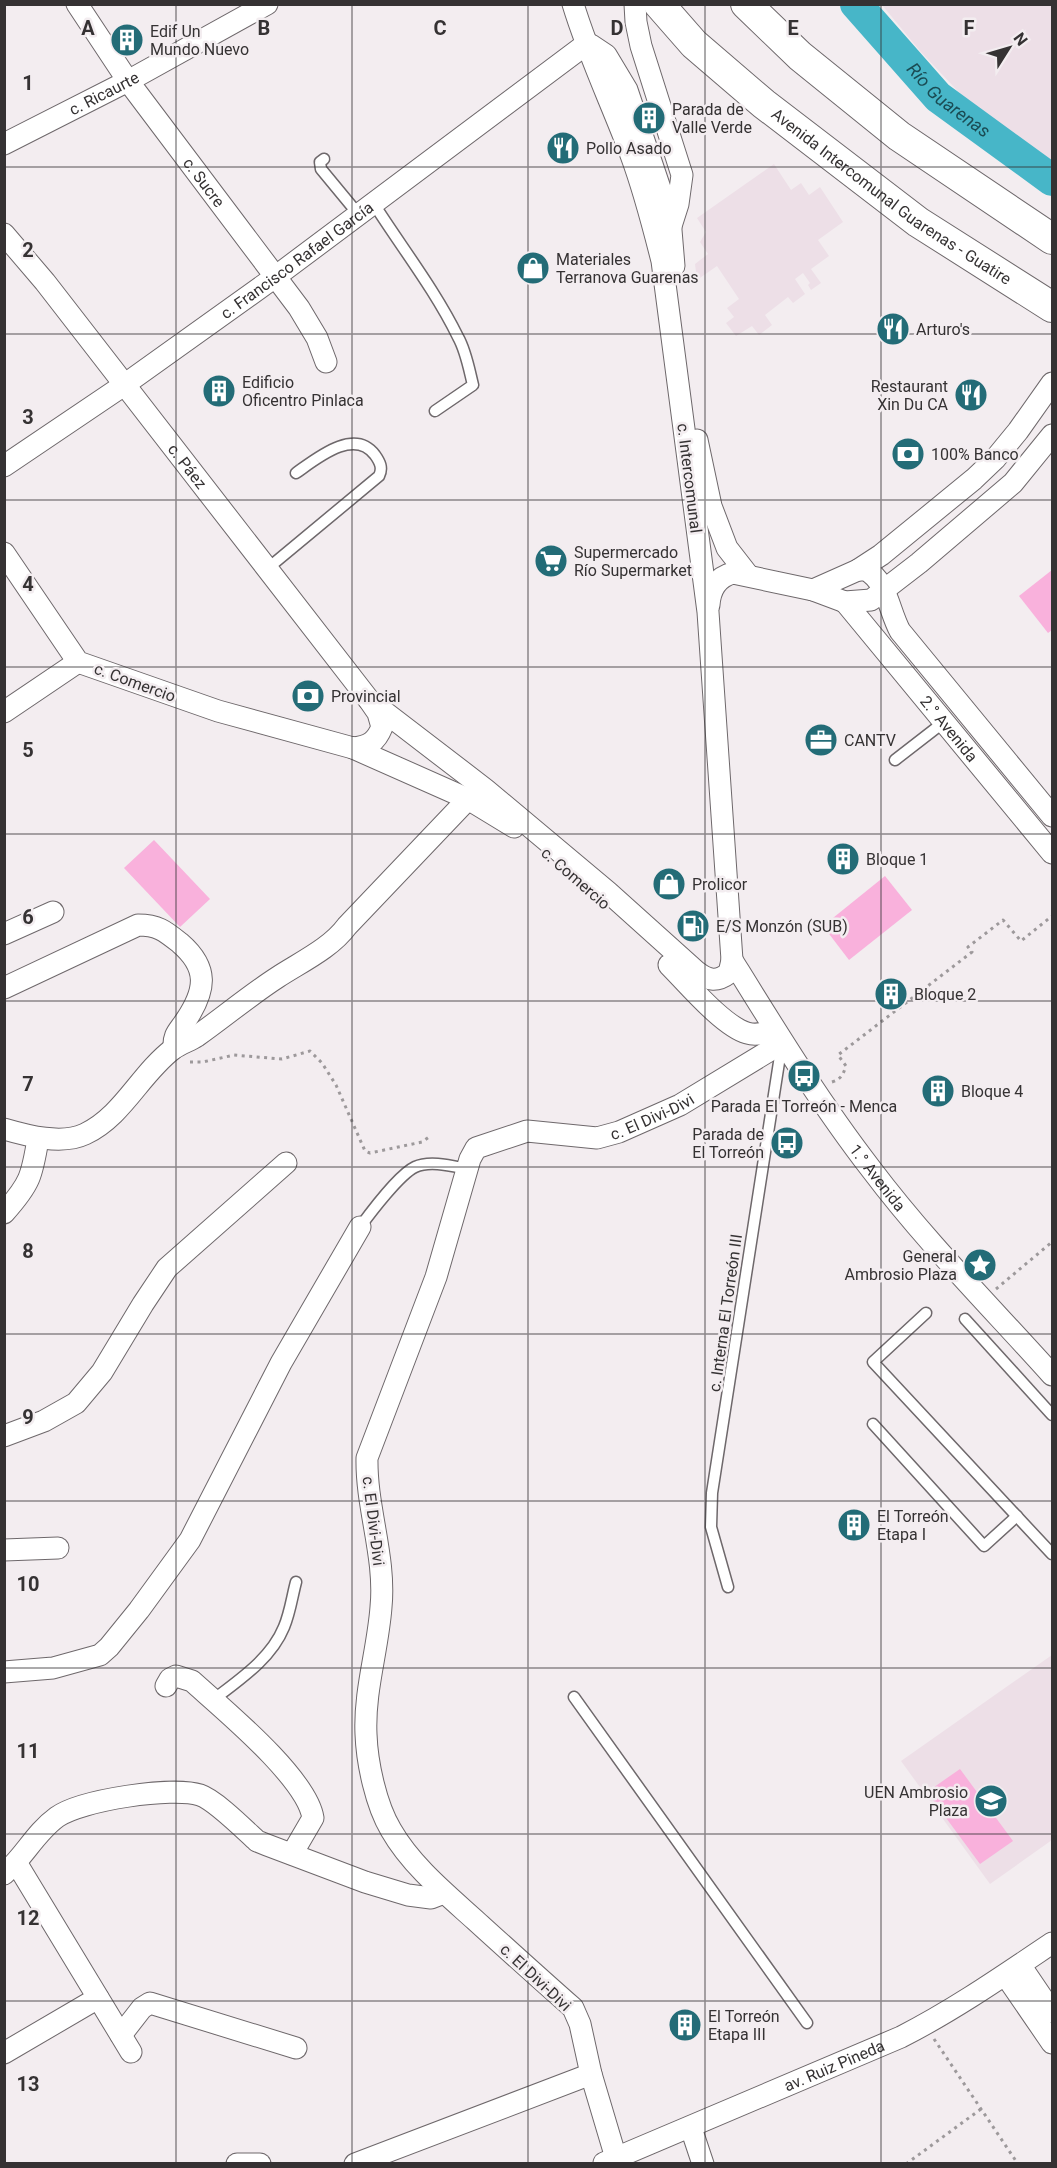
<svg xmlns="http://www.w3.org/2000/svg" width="1057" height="2168" font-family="Roboto,sans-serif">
<rect width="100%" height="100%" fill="#f3edf0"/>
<g fill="#eddfe7">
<polygon points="882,5 1052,5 1052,161 1029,149 968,102 920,51"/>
<polygon points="774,164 791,190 801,183 809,195 820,187 843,222 818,240 829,256 811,269 821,283 811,290 808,285 810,283 803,273 795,279 805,294 793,303 788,297 765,315 772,325 759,335 752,326 736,336 726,323 734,317 727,308 739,299 717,266 697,280 695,264 708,254 700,242 706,232 697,218"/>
<polygon points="1052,1655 1052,1840 990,1884 901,1761"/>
</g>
<g fill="#f9b1dc">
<polygon points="1052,570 1052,630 1048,633 1019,596"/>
<polygon points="154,840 210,899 180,927 124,868"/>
<polygon points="885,876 912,910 849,960 823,926"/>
<polygon points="960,1769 1013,1841 980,1864 927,1792"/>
</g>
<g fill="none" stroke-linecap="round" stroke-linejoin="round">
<path stroke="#47b6c8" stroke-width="32" id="s1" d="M856 4 938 97 1052 180"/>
<defs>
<g id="lane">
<polyline points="324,159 320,162 321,169 359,215"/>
<path d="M374 204C402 248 435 290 458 337 466 351 469 369 473 385L435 411"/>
<path d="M267 569 379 476C383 468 380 462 375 455 354 427 316 459 296 473"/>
<polyline points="895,760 944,722"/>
<path d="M360 1227C371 1212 400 1174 415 1167 430 1160 452 1166 467 1169"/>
<polyline points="926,1313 873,1362 1052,1554"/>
<polyline points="965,1319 1052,1415"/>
<polyline points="873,1424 984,1546 1017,1516"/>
<polyline points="728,1587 711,1527 712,1493 782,1043"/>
<polyline points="574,1697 807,2023"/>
<path d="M213 1700C239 1680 271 1659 284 1627 290 1613 292 1597 296 1582"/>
</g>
<g id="street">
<path id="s2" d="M77 4 128 81 299 308 317 338 326 362"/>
<polyline points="635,4 636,22 641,46 682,175 678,204 671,226"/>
<path id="s3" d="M4 144 128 81 267 4"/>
<path id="s4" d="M4 234 45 282 369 700 378 713 382 727C376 742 369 746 353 748L218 711 78 662 4 553"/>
<polyline points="697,440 711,506 727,548 748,575"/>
<path id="s5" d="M4 466 124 385 275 277 585 45H591L606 55 627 90 670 218 674 266"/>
<path d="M858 570H866C887 581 889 611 900 631L1052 816"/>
<polyline points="813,590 858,570 881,555 974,479 995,459 1018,431 1052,383"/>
<path id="s6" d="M845 602 1052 853"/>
<path d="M709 605C710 589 717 577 733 573L813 590 845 602 871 600 919 563 1013 483 1052 435"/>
<path d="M369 700 485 789 608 892 697 972C709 981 717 982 729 973L732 960 708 612 662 261C653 225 644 190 631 155 612 104 589 57 573 4"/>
<polyline points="4,712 78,662"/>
<polyline points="353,748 468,799 514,827"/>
<polyline points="4,934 53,912"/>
<path id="s7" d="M732 960C776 1031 820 1103 871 1169 926 1242 991 1307 1052 1375"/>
<path d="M669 965C688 984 723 1026 747 1033 757 1036 766 1033 774 1029"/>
<path d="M4 988 138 925C158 925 165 931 180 943 209 968 206 990 186 1020 179 1031 173 1034 174 1048"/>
<path d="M4 1129C28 1136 62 1145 85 1134 123 1116 140 1074 173 1049 180 1044 189 1041 197 1036 224 1017 250 995 278 977 301 962 331 948 347 926L468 799"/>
<path d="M4 1213C30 1184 32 1176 38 1139"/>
<polyline points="4,1436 44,1421 76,1403 102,1372 143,1304 167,1268 286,1163"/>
<polyline points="4,1550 58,1548"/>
<polyline points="4,1672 53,1668 100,1655 109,1647 139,1610 190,1540 281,1363 360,1227"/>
<path d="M166 1686 170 1679 176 1676 192 1681C223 1709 307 1778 313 1818L292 1854"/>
<polyline points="17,1864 131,2052"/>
<path d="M4 1874C24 1857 35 1833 57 1817 81 1800 173 1786 200 1795 215 1800 244 1829 257 1841L267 1845 365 1882 408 1895 431 1898 444 1893"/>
<polyline points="1020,1965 1052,2012"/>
<polyline points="1006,1976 1052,2043"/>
<polyline points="121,2035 142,2008 150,2003 296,2048"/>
<polyline points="4,2053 98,1998"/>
<polyline points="691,2128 703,2164"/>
<path id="s8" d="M616 2158 591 2074 580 2024 573 2008C540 1979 507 1949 475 1920 445 1893 411 1865 391 1830 376 1805 367 1763 366 1734 364 1691 378 1649 381 1607 386 1557 366 1508 367 1458L436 1277 470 1159 476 1148 527 1131 597 1138 619 1132 680 1105 782 1043"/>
<path id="s9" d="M604 2163 901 2037C954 2010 1003 1976 1052 1943"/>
<polyline points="237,2164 260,2164"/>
<polyline points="355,2164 591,2074"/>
</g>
<g id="secondary">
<path id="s10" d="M659 4 694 44 764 104 918 222 1052 307"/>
<polyline points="746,4 800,56 899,136 1052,239"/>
</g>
</defs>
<use href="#lane" stroke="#6e686b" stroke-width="13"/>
<use href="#street" stroke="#6e686b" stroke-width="23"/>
<use href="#secondary" stroke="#6e686b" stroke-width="32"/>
<g stroke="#9d999b" stroke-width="3" stroke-dasharray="3 4.5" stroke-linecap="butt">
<polyline points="190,1062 203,1062 234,1055 282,1059 310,1051 322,1063 336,1085 365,1151 370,1153 422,1142 429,1137"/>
<path d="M832 1082C841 1079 843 1075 846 1066L838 1055 972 952 968 947 1003 920 1021 941 1052 916"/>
<polyline points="996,1289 1052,1242"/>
<polyline points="934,2039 1018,2164"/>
<polyline points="906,2164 981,2109"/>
</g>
<use href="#lane" stroke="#fff" stroke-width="10"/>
<use href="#street" stroke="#fff" stroke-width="21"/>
<use href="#secondary" stroke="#fff" stroke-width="30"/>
</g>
<path fill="none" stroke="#353233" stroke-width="1.5" stroke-opacity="0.55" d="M176 4V2164M352 4V2164M528 4V2164M705 4V2164M881 4V2164M4 167H1052M4 334H1052M4 500H1052M4 667H1052M4 834H1052M4 1001H1052M4 1167H1052M4 1334H1052M4 1501H1052M4 1668H1052M4 1834H1052M4 2001H1052"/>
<defs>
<symbol id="building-disc" viewBox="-11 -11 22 22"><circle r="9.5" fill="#236c77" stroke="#f3edf0"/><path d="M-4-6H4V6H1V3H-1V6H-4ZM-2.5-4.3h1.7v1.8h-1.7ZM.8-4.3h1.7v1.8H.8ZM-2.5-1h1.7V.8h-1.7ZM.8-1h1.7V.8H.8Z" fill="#fff"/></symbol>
<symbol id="restaurant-disc" viewBox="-11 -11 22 22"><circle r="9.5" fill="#236c77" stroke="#f3edf0"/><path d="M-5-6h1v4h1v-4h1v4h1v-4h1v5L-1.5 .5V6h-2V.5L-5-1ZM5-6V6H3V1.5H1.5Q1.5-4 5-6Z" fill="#fff"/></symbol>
<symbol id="shop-disc" viewBox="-11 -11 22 22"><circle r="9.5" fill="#236c77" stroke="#f3edf0"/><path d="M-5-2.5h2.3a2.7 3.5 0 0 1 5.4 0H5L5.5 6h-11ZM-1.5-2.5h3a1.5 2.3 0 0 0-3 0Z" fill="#fff"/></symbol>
<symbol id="bank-disc" viewBox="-11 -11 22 22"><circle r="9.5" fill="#236c77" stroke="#f3edf0"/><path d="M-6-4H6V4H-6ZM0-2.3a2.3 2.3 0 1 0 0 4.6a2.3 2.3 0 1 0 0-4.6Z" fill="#fff"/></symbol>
<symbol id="supermarket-disc" viewBox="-11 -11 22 22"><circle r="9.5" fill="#236c77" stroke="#f3edf0"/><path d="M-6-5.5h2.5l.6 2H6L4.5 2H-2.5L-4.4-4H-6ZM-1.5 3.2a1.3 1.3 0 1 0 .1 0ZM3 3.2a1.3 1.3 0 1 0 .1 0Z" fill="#fff"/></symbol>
<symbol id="office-disc" viewBox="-11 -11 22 22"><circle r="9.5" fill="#236c77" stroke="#f3edf0"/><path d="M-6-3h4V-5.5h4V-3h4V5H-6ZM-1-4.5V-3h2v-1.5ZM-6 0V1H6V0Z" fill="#fff"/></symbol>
<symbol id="fuel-disc" viewBox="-11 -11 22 22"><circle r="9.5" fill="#236c77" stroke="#f3edf0"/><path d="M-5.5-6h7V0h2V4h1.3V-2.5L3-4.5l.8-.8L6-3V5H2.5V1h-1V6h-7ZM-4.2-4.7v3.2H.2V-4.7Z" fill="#fff"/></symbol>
<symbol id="bus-disc" viewBox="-11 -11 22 22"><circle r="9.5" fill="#236c77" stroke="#f3edf0"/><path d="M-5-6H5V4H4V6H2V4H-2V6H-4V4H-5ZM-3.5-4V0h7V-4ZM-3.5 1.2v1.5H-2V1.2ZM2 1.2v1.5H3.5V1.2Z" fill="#fff"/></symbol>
<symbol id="sight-disc" viewBox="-11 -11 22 22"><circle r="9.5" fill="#236c77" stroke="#f3edf0"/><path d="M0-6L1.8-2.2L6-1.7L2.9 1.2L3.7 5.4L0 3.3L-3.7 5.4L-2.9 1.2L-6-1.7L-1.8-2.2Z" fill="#fff"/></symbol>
<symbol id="school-disc" viewBox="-11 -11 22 22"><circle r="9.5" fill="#236c77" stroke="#f3edf0"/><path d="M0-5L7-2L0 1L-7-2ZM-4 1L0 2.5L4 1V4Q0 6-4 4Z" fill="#fff"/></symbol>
</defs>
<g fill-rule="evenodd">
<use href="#building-disc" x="108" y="21" width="38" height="38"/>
<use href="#building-disc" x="630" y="99" width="38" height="38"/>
<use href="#restaurant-disc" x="544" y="129" width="38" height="38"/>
<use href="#shop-disc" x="514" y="249" width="38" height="38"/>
<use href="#restaurant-disc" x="874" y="310" width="38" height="38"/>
<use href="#building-disc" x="200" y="372" width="38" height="38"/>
<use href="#restaurant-disc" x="952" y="376" width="38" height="38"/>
<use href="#bank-disc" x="889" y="435" width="38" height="38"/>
<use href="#supermarket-disc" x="532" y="542" width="38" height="38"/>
<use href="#bank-disc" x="289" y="677" width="38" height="38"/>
<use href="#office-disc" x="802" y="721" width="38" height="38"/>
<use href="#building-disc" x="824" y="840" width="38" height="38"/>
<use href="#shop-disc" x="650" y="865" width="38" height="38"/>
<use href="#fuel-disc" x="674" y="907" width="38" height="38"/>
<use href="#building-disc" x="872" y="975" width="38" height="38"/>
<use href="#bus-disc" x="785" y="1057" width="38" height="38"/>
<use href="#building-disc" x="919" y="1072" width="38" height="38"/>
<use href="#bus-disc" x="768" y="1124" width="38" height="38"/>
<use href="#sight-disc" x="961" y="1246" width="38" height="38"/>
<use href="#building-disc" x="835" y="1506" width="38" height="38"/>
<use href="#school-disc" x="972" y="1782" width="38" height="38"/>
<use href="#building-disc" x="666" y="2006" width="38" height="38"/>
</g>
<g text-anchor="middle" stroke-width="5" stroke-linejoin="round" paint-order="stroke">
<g font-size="16" fill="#353233" stroke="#f3edf0" text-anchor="start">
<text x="150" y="37">Edif Un<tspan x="150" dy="18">Mundo Nuevo</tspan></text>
<text x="672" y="115">Parada de<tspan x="672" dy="18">Valle Verde</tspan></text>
<text x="586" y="154">Pollo Asado</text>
<text x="556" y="265">Materiales<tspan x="556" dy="18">Terranova Guarenas</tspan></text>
<text x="916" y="335">Arturo's</text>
<text x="242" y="388">Edificio<tspan x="242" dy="18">Oficentro Pinlaca</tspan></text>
<text x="948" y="392" text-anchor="end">Restaurant<tspan x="948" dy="18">Xin Du CA</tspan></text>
<text x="931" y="460">100% Banco</text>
<text x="574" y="558">Supermercado<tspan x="574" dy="18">Río Supermarket</tspan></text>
<text x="331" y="702">Provincial</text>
<text x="844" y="746">CANTV</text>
<text x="866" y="865">Bloque 1</text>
<text x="692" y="890">Prolicor</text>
<text x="716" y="932">E/S Monzón (SUB)</text>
<text x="914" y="1000">Bloque 2</text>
<text x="961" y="1097">Bloque 4</text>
<text x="804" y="1112" text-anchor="middle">Parada El Torreón - Menca</text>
<text x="764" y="1140" text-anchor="end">Parada de<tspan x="764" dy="18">El Torreón</tspan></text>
<text x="957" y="1262" text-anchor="end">General<tspan x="957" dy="18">Ambrosio Plaza</tspan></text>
<text x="877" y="1522">El Torreón<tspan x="877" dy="18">Etapa I</tspan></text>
<text x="968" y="1798" text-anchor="end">UEN Ambrosio<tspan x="968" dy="18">Plaza</tspan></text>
<text x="708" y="2022">El Torreón<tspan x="708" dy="18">Etapa III</tspan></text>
</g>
<g font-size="16" fill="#353233" stroke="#f3edf0">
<text dy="6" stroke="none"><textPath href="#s3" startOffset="112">c. Ricaurte</textPath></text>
<text dy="6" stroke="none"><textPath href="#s2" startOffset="219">c. Sucre</textPath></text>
<text dy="6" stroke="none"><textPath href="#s10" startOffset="303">Avenida Intercomunal Guarenas - Guatire</textPath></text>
<text dy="6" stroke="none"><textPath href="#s5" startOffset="358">c. Francisco Rafael García</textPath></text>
<text dy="6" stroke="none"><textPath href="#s4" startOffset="296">c. Páez</textPath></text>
<text transform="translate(690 478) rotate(83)" y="6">c. Intercomunal</text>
<text transform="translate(135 682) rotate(20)" y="6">c. Comercio</text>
<text dy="6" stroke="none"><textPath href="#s6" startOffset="164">2.° Avenida</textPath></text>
<text transform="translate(576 878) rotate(41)" y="6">c. Comercio</text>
<text dy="6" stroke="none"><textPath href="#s8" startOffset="1302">c. El Divi-Divi</textPath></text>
<text dy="6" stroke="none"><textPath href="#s7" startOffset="262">1.° Avenida</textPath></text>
<text transform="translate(725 1313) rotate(-82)" y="6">c. Interna El Torreón III</text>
<text transform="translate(374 1521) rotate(83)" y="6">c. El Divi-Divi</text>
<text transform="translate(536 1977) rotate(43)" y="6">c. El Divi-Divi</text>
<text dy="6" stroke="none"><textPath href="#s9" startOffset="250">av. Ruiz Pineda</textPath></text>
</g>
<g font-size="18" font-style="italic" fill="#1a4b53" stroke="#f3edf0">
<text dy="6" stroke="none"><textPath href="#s1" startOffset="134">Río Guarenas</textPath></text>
</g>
</g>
<g font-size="20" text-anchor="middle" font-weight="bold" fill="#353233" stroke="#f3edf0" stroke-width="5" stroke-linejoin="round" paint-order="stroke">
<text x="88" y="35">A</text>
<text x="264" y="35">B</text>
<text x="440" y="35">C</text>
<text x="617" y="35">D</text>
<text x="793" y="35">E</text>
<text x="969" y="35">F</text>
<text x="28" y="90">1</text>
<text x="28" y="257">2</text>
<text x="28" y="424">3</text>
<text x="28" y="591">4</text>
<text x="28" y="757">5</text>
<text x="28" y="924">6</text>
<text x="28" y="1091">7</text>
<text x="28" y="1258">8</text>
<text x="28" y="1424">9</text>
<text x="28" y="1591">10</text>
<text x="28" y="1758">11</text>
<text x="28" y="1925">12</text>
<text x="28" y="2091">13</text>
</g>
<rect width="1057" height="2168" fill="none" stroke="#353233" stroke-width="12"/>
<g transform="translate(1009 48) rotate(53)" stroke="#f3edf0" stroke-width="4.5" paint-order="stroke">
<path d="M0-4.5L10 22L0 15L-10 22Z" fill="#353233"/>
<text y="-9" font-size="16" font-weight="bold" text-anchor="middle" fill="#353233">N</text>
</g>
</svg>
